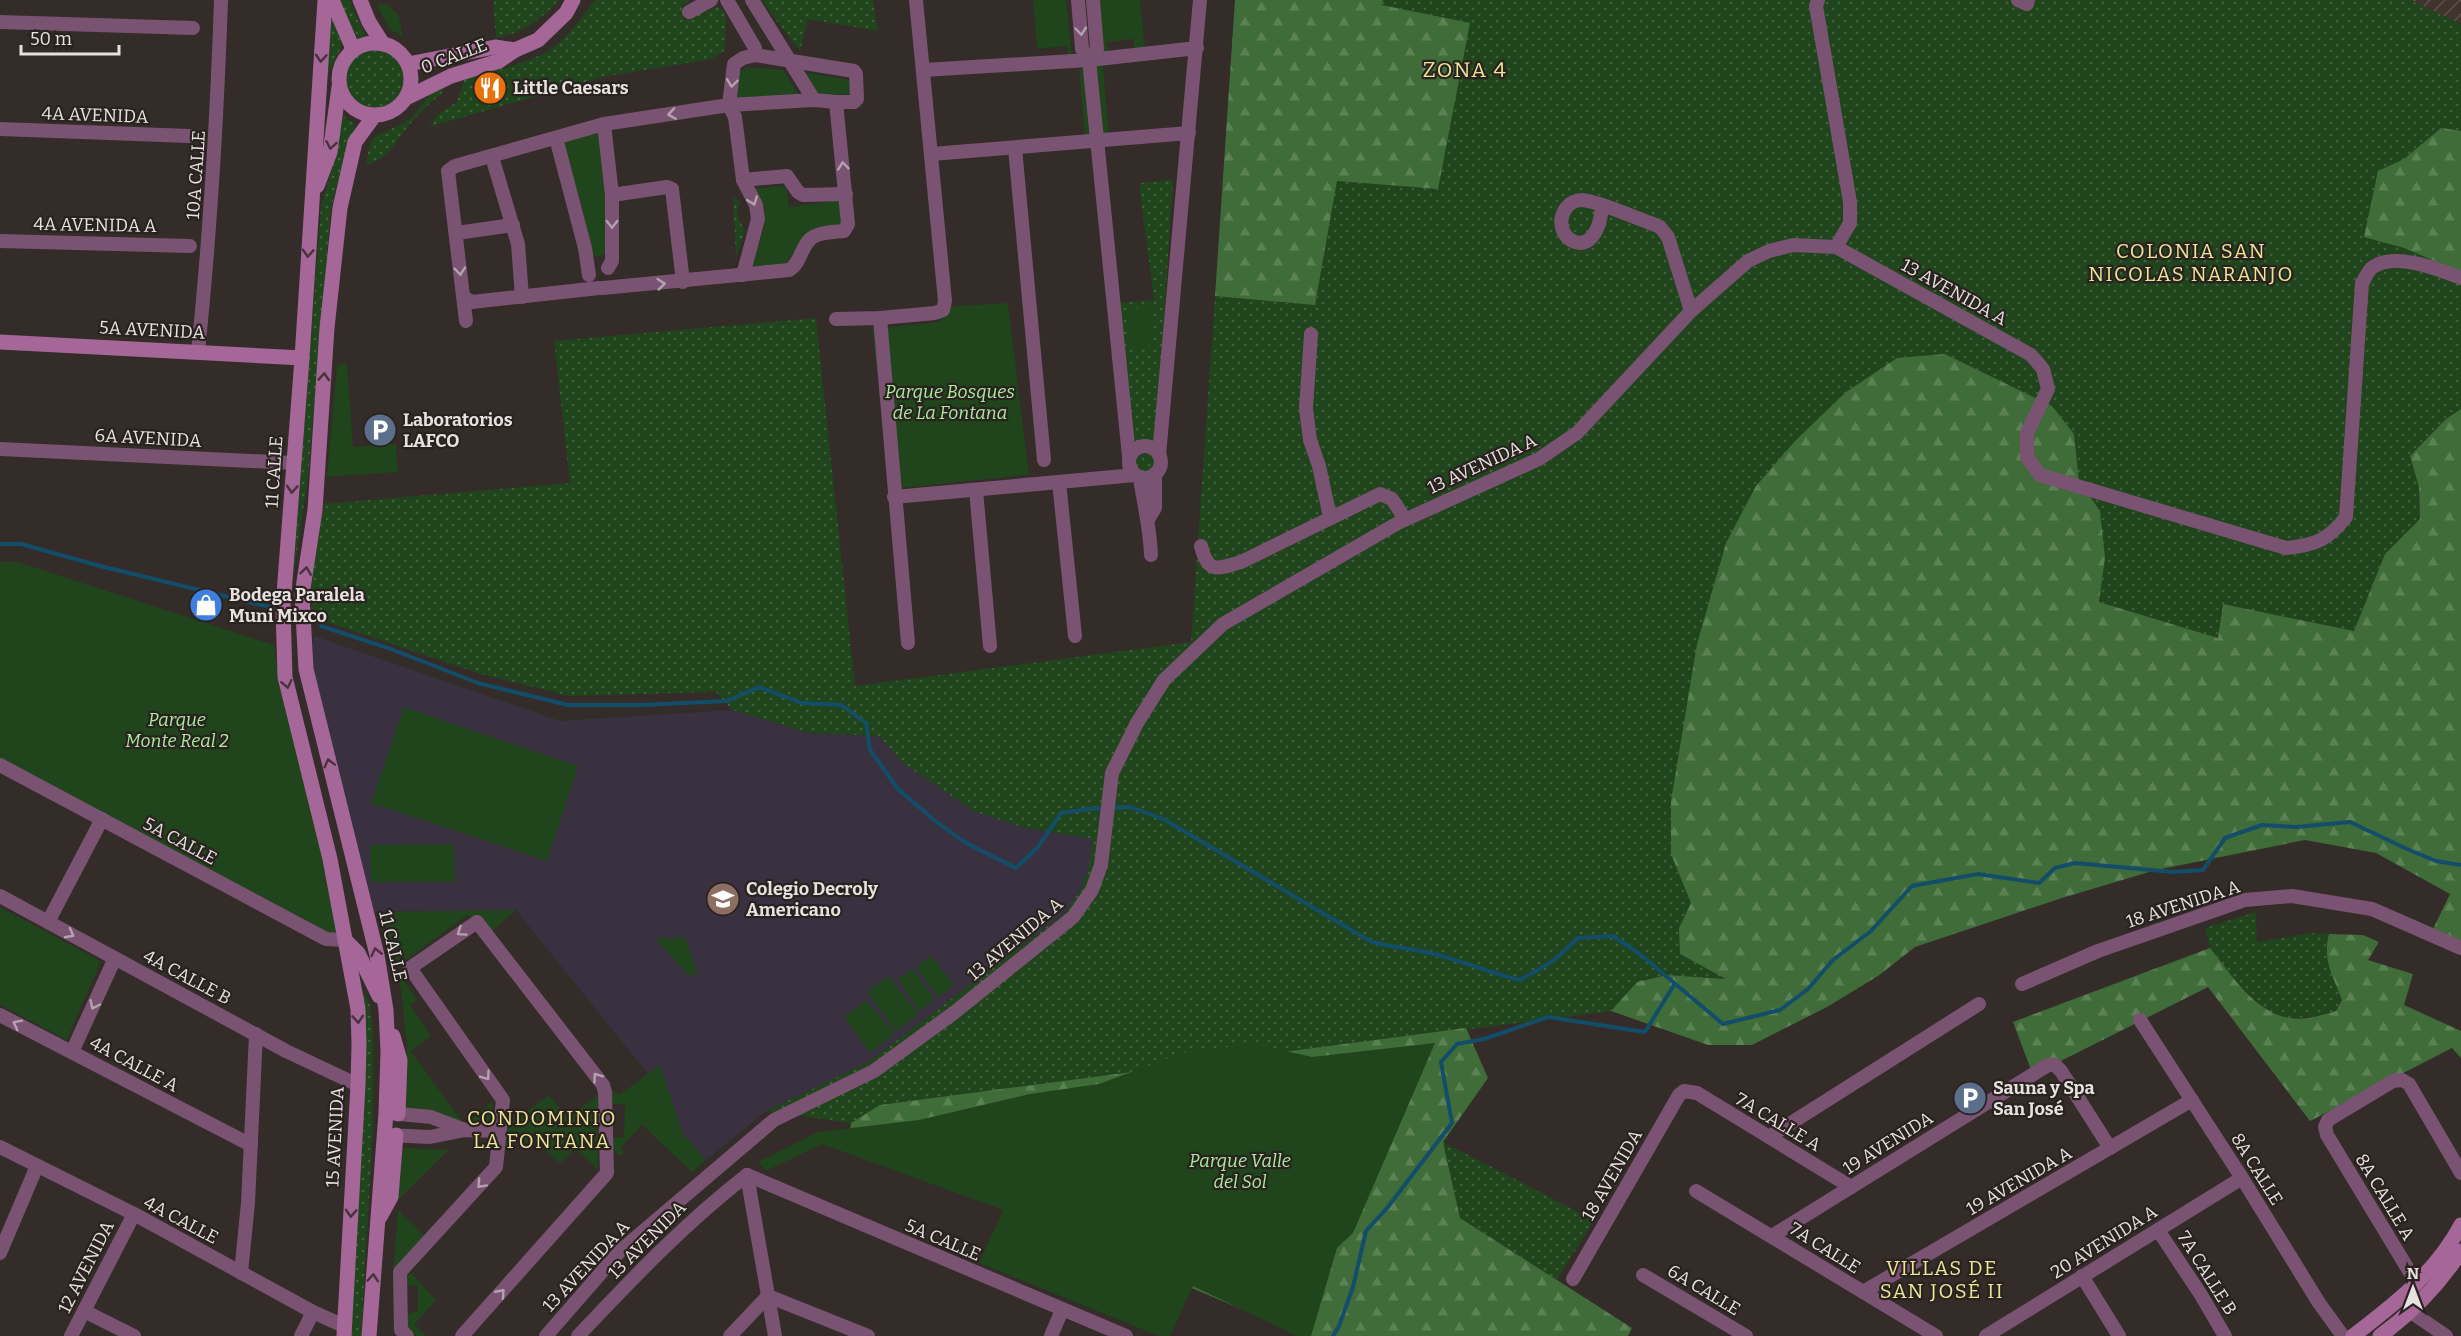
<svg xmlns="http://www.w3.org/2000/svg" width="2461" height="1336" font-family="Bitter,serif">
<defs>
<pattern id="industrial-furrows" width="10" height="10" patternUnits="userSpaceOnUse" patternTransform="scale(1.5)"><rect width="10" height="10" fill="#41332d"/><path d="M-1 1l2-2M0 10L10 0M9 11l2-2" fill="none" stroke="#5c504b"/></pattern>
<pattern id="grass-dots" width="8" height="8" patternUnits="userSpaceOnUse" patternTransform="scale(1.5)"><rect width="8" height="8" fill="#20441b"/><path d="M2 2h.1M6 6h.1" fill="none" stroke="#405f3c" stroke-width="1.8" stroke-linecap="round"/></pattern>
<pattern id="forest-firs" width="22" height="20" patternUnits="userSpaceOnUse" patternTransform="scale(1.5)"><rect width="22" height="20" fill="#3f6c39"/><path d="M5 1l3.5 6h-7zM16 11l3.5 6h-7z" fill="#5b8155"/></pattern>
</defs>
<rect width="100%" height="100%" fill="#332c28"/>
<polygon fill="url(#industrial-furrows)" points="2410,0 2461,0 2461,24"/>
<polygon fill="#3a3140" points="314,636 560,721 732,710 809,733 879,736 903,763 1026,828 1092,839 1091,863 1084,887 1065,913 867,1063 766,1111 706,1160 683,1134 660,1065 648,1074 516,910 374,912 311,670"/>
<g fill="url(#grass-dots)">
<polygon points="338,0 349,0 366,36 358,39"/>
<path d="M493 0H559C541 20 523 33 496 38Z"/>
<path d="M595 0H691L682 5 684 20 719 6 726 16 725 50 712 59 602 77 429 127 438 114 457 102 465 77C495 69 530 65 555 46 571 34 583 15 595 0Z"/>
<polygon points="761,0 873,0 878,31 808,19 800,51"/>
<path d="M1383 0H2410L2461 24V409L2446 419 2410 456 2419 487 2420 519 2385 554 2354 631 2223 604 2218 638 2099 602 2105 558 2079 481 2074 434 2052 406 1945 354 1685 885 1691 903 1679 928 1727 979 1667 975 1637 982 1611 1011 881 1105 851 1123 766 1111 867 1063 1065 913C1084 886 1091 872 1092 839L1026 828 973 811 903 763 879 736 809 733 732 710 716 692 569 696 481 674 312 617 310 586 324 504 570 483 554 341 816 318 855 686 1191 642 1215 296 1315 305 1337 181 1438 189 1382 5Z"/>
<path d="M331 18C352 45 337 51 327 78Z"/>
<circle cx="375" cy="79" r="29"/>
<path d="M442 87 443 91 441 94C430 103 419 113 410 124 397 140 387 161 366 165 368 158 368 143 374 138 379 133 399 127 408 120 423 109 422 95 442 87Z"/>
<polygon points="341,114 355,125 331,208 308,477 293,579 321,206 336,154"/>
<polygon points="1173,180 1156,445 1146,442 1134,446 1119,303 1154,300 1139,183"/>
<polygon points="733,197 741,203 737,207 739,220 745,231 736,257"/>
<circle cx="1145" cy="462" r="10"/>
<polygon points="2256,912 2257,942 2312,933 2329,934 2326,947 2342,1000 2336,1011 2317,1016 2290,1019 2264,1010 2230,974 2210,948 2205,928"/>
<polygon points="355,976 369,1002 373,1031 373,1127 361,1336 349,1336"/>
<polygon points="1443,1142 1594,1220 1557,1280 1460,1218"/>
</g>
<g fill="url(#forest-firs)">
<polygon points="1235,0 1383,0 1382,5 1470,23 1438,189 1337,181 1315,305 1215,296"/>
<polygon points="2441,128 2461,131 2461,272 2404,248 2364,237 2378,171 2404,159"/>
<polygon points="1945,354 2052,406 2074,434 2079,481 2100,511 2105,558 2099,602 2218,638 2223,604 2354,631 2385,554 2420,519 2419,487 2410,456 2446,419 2461,409 2461,942 2433,929 2450,894 2376,853 2305,840 2156,870 2062,898 1915,947 1878,976 1827,1007 1752,1045 1708,1045 1611,1011 1637,982 1667,975 1726,979 1680,954 1679,928 1691,903 1671,854 1671,801 1697,644 1726,543 1756,486 1795,441 1846,392 1897,358"/>
<path d="M2329 934 2363 935 2379 942 2368 960 2413 974 2404 1005 2461 1031V1058L2452 1048 2310 1121 2208 987 2033 1075 2013 1022 2210 948C2231 974 2255 1013 2290 1018 2304 1021 2322 1015 2336 1011L2342 1000C2333 975 2322 961 2329 934Z"/>
<polygon points="1466,1028 1488,1078 1443,1142 1460,1218 1632,1328 1628,1336 1305,1336 849,1143 851,1123 880,1105"/>
</g>
<g fill="#20441b">
<polygon points="1033,0 1066,0 1072,56 1068,57 1067,46 1037,49"/>
<polygon points="1098,0 1140,0 1145,50 1135,51 1133,39 1107,42 1108,54 1102,55"/>
<polygon points="387,4 399,16 403,38 389,28 377,5"/>
<polygon points="1095,66 1103,66 1109,136 1101,137"/>
<polygon points="746,67 783,70 800,97 737,101 733,96 736,76"/>
<polygon points="1079,69 1085,69 1090,138 1085,138"/>
<polygon points="801,72 851,80 852,94 817,95"/>
<polygon points="598,133 607,196 605,254 597,257 591,254 583,212 562,142"/>
<polygon points="786,186 789,207 840,200 842,229 808,232 782,269 748,273 764,229 765,208 750,189"/>
<polygon points="1008,303 1029,475 891,489 872,329 940,322 939,307"/>
<polygon points="1151,307 1153,345 1130,347 1126,310"/>
<polygon points="347,363 353,447 396,444 398,472 327,477 337,365"/>
<polygon points="0,562 18,562 274,645 278,677 327,859 338,942 0,764"/>
<polygon points="404,707 578,766 547,861 371,803"/>
<polygon points="454,844 455,882 371,882 370,845"/>
<polygon points="0,907 101,961 67,1040 0,1005"/>
<polygon points="516,910 492,931 480,918 466,916 398,966 381,912"/>
<polygon points="685,937 698,974 689,975 655,939"/>
<polygon points="931,956 954,985 938,997 916,967"/>
<polygon points="912,969 935,999 920,1011 898,980"/>
<polygon points="888,976 919,1014 896,1031 867,992"/>
<polygon points="403,979 417,1000 410,1005 431,1036 411,1051 463,1123 405,1117 407,1046 400,981"/>
<polygon points="866,1000 895,1034 870,1053 844,1017"/>
<polygon points="1435,1043 1353,1233 1337,1248 1311,1336 1297,1336 1193,1286 1170,1336 1159,1336 979,1263 1003,1210 822,1144 766,1171 758,1162 818,1132 919,1120 1030,1094 1099,1084 1183,1053 1254,1044 1312,1057"/>
<polygon points="660,1065 683,1134 706,1160 692,1172 642,1125 621,1147 624,1153 621,1156 611,1148 611,1138 624,1137 625,1104 611,1104 611,1089 619,1095"/>
<polygon points="549,1095 567,1117 598,1095 598,1170 575,1148 560,1163 533,1141 529,1144 520,1136 505,1151 506,1127"/>
<polygon points="494,1100 491,1123 488,1128 464,1126"/>
<polygon points="401,1148 449,1150 396,1202"/>
<polygon points="398,1210 426,1237 393,1272"/>
<polygon points="411,1273 436,1300 414,1325 427,1336 417,1336 406,1327 407,1314 418,1311 418,1286 407,1285 405,1277"/>
</g>
<g fill="none" stroke-linecap="round" stroke-linejoin="round">
<g stroke="#124e6a" stroke-width="4">
<polyline points="0,544 21,544 100,566 274,608"/>
<path d="M321 626 391 649 478 683 568 705H641L727 701 759 687 802 703 841 705 866 723 870 750 898 789 934 820 966 843 1016 868 1038 847 1061 813 1088 809 1131 807 1165 820 1370 941C1391 948 1412 948 1434 954 1464 961 1491 974 1520 980L1553 961 1578 938 1613 936 1641 955 1723 1024 1780 1010 1808 989 1833 960 1871 931 1912 886 1978 874 2039 883 2055 868 2075 863 2173 872 2203 870 2225 838 2262 825 2296 827 2350 822 2407 849 2436 861 2461 865"/>
<polyline points="1333,1336 1339,1326 1353,1287 1366,1231 1387,1208 1452,1123 1441,1062 1457,1044 1484,1039 1548,1017 1645,1032 1674,985"/>
</g>
<g stroke="#7a5372" stroke-width="14">
<polyline points="727,0 755,48 755,55 743,58 734,64 729,105 735,117 743,180 756,205 758,219 743,275"/>
<polyline points="752,0 814,100"/>
<polyline points="1078,0 1082,49 1089,60 1129,456"/>
<polyline points="1818,0 1816,6 1850,202 1850,223 1836,247"/>
<polyline points="2018,0 2027,4 2028,0"/>
<polyline points="689,12 711,0"/>
<polyline points="0,22 193,28"/>
<polyline points="1089,60 1097,49 1093,0"/>
<polyline points="924,70 1089,60 1197,48"/>
<polyline points="604,124 612,195 612,261 608,268"/>
<polyline points="0,129 189,136"/>
<polyline points="556,138 585,248 589,275"/>
<polyline points="1015,148 1044,460"/>
<polyline points="932,154 1189,133"/>
<polyline points="492,157 518,244 522,297"/>
<polyline points="743,180 787,176 798,192 803,195 846,194"/>
<polyline points="612,195 667,187 672,189 683,282"/>
<path d="M1602 206C1597 270 1546 237 1566 208 1570 203 1576 200 1582 200 1599 201 1635 218 1653 224L1660 227 1668 237 1691 311"/>
<polyline points="457,233 513,225"/>
<polyline points="0,241 190,246"/>
<path d="M603 288 789 270C802 263 801 242 815 236 823 232 835 232 844 231L848 224 836 102"/>
<polyline points="465,298 472,302 599,288"/>
<polyline points="880,318 908,643"/>
<polyline points="836,319 880,318 935,313 943,310 945,301 916,0"/>
<polyline points="466,321 448,171 455,166 604,124 729,105 814,100 836,102 854,102 857,99 856,74 854,71 755,55"/>
<polyline points="1311,334 1306,408 1310,440 1319,466 1330,517"/>
<path d="M198 352C210 235 217 118 221 0"/>
<circle cx="1145" cy="462" r="16"/>
<polyline points="0,449 294,463"/>
<polyline points="1159,455 1200,0"/>
<path d="M1140 478C1144 505 1150 527 1151 555"/>
<polyline points="1059,482 1075,636"/>
<polyline points="976,490 990,646"/>
<polyline points="894,497 1135,475"/>
<polyline points="1149,518 1155,508 1155,474"/>
<path d="M1201 546C1208 574 1217 569 1241 562L1380 494 1392 499 1405 519"/>
<polyline points="0,765 326,939 345,940"/>
<polyline points="0,896 286,1051 358,1085"/>
<polyline points="48,922 102,819"/>
<polyline points="2022,984 2098,951 2245,900 2292,896 2372,909 2461,948"/>
<polyline points="0,1015 251,1145"/>
<polyline points="2140,1020 2242,1178 2319,1303 2343,1336"/>
<polyline points="72,1052 115,958"/>
<polyline points="389,1113 431,1117 465,1130"/>
<polyline points="386,1135 430,1137 465,1130 499,1131"/>
<polyline points="1769,1137 1979,1004"/>
<polyline points="0,1147 134,1214 313,1312 344,1326"/>
<polyline points="747,1175 1126,1336"/>
<polyline points="747,1175 775,1336"/>
<polyline points="1696,1191 1936,1336"/>
<polyline points="2158,1230 2201,1295 2225,1336"/>
<polyline points="1772,1236 2048,1065 2055,1065 2061,1071 2110,1148"/>
<polyline points="0,1253 37,1166"/>
<polyline points="241,1273 248,1203 256,1034"/>
<polyline points="1643,1275 1746,1336"/>
<polyline points="2082,1276 2119,1336"/>
<polyline points="1573,1279 1679,1095 1684,1091 1697,1093 1851,1187"/>
<polyline points="2417,1284 2327,1135 2325,1127 2328,1120 2393,1081 2402,1080 2409,1084 2461,1173"/>
<polyline points="1863,1292 2192,1100"/>
<polyline points="84,1311 134,1336"/>
<polyline points="2411,1312 2446,1336"/>
<polyline points="71,1336 134,1214"/>
<polyline points="301,1336 313,1312"/>
<polyline points="407,1336 401,1330 400,1272 496,1167 503,1100 410,968 477,922 603,1085 605,1092 607,1173 462,1336"/>
<path d="M546 1336 620 1251 774 1120 874 1071 955 1012 1073 917 1092 890 1101 865 1112 773 1137 723 1164 680 1223 624 1398 523 1539 459 1577 433 1691 311 1748 261 1769 251 1793 245 1836 247 2031 355 2043 369 2048 389 2027 433V457L2040 475 2286 548C2316 545 2328 540 2346 517L2362 283C2365 279 2368 270 2373 267 2395 252 2438 269 2461 278"/>
<path d="M578 1336C632 1279 685 1223 747 1175"/>
<polyline points="730,1336 768,1296 868,1336"/>
<polyline points="1051,1336 1062,1310"/>
<polyline points="1986,1336 2242,1178"/>
</g>
<g stroke="#a56698" stroke-width="15">
<polyline points="325,0 302,358 283,607 285,677 330,859 358,1009 359,1044 358,1085 344,1336"/>
<polyline points="332,0 353,49"/>
<polyline points="360,0 369,22 383,44"/>
<circle cx="375" cy="79" r="36"/>
<polyline points="408,64 495,47 515,50"/>
<polyline points="406,98 451,76 499,61 515,50 538,40 566,13 573,0"/>
<polyline points="317,186 330,152 339,87"/>
<polyline points="0,342 302,358"/>
<polyline points="345,940 358,953 379,996"/>
<polyline points="393,1036 400,1060 398,1114"/>
<polyline points="380,1217 391,1197 396,1135"/>
<polyline points="369,1336 386,1113 388,1052 386,1010 377,955 306,669 302,595 315,510 327,328 340,208 355,142 374,116"/>
<path d="M2353 1336C2395 1304 2436 1272 2461 1225"/>
<path d="M2380 1336C2413 1312 2439 1285 2461 1251"/>
</g>
</g>
<defs><path id="oneway-chevron" d="M-2-3.5L2.5 0L-2 3.5" fill="none" stroke-width="1.6" stroke-linecap="round" stroke-linejoin="round" transform="scale(1.5)"/></defs>
<g stroke="#b6a2ae">
<use href="#oneway-chevron" transform="translate(1081 31) rotate(85)"/>
<use href="#oneway-chevron" transform="translate(732 83) rotate(97)"/>
<use href="#oneway-chevron" transform="translate(672 114) rotate(171)"/>
<use href="#oneway-chevron" transform="translate(843 166) rotate(-96)"/>
<use href="#oneway-chevron" transform="translate(753 201) rotate(69)"/>
<use href="#oneway-chevron" transform="translate(612 224) rotate(90)"/>
<use href="#oneway-chevron" transform="translate(460 271) rotate(85)"/>
<use href="#oneway-chevron" transform="translate(661 284) rotate(-6)"/>
<use href="#oneway-chevron" transform="translate(461 932) rotate(146)"/>
<use href="#oneway-chevron" transform="translate(70 934) rotate(28)"/>
<use href="#oneway-chevron" transform="translate(94 1005) rotate(115)"/>
<use href="#oneway-chevron" transform="translate(17 1024) rotate(-153)"/>
<use href="#oneway-chevron" transform="translate(486 1076) rotate(54)"/>
<use href="#oneway-chevron" transform="translate(597 1077) rotate(-126)"/>
<use href="#oneway-chevron" transform="translate(481 1184) rotate(133)"/>
<use href="#oneway-chevron" transform="translate(501 1293) rotate(-48)"/>
</g>
<g stroke="#48333d">
<use href="#oneway-chevron" transform="translate(321 58) rotate(94)"/>
<use href="#oneway-chevron" transform="translate(331 145) rotate(100)"/>
<use href="#oneway-chevron" transform="translate(308 253) rotate(93)"/>
<use href="#oneway-chevron" transform="translate(324 377) rotate(-86)"/>
<use href="#oneway-chevron" transform="translate(292 489) rotate(94)"/>
<use href="#oneway-chevron" transform="translate(306 571) rotate(-82)"/>
<use href="#oneway-chevron" transform="translate(287 684) rotate(78)"/>
<use href="#oneway-chevron" transform="translate(329 763) rotate(-104)"/>
<use href="#oneway-chevron" transform="translate(376 952) rotate(-103)"/>
<use href="#oneway-chevron" transform="translate(358 1019) rotate(86)"/>
<use href="#oneway-chevron" transform="translate(351 1213) rotate(93)"/>
<use href="#oneway-chevron" transform="translate(373 1278) rotate(-86)"/>
</g>
<defs>
<symbol id="restaurant-disc" viewBox="-11 -11 22 22"><circle r="9.5" fill="#e8710a" stroke="#29221f"/><path d="M-5-6h1v4h1v-4h1v4h1v-4h1v5L-1.5 .5V6h-2V.5L-5-1ZM5-6V6H3V1.5H1.5Q1.5-4 5-6Z" fill="#fff"/></symbol>
<symbol id="parking-disc" viewBox="-11 -11 22 22"><circle r="9.5" fill="#5c6f8a" stroke="#29221f"/><path d="M-3.5-5.5H1a3.5 3.5 0 0 1 0 7H-1V5.5H-3.5ZM-1-3.4V-.6H.8a1.4 1.4 0 0 0 0-2.8Z" fill="#fff"/></symbol>
<symbol id="shop-disc" viewBox="-11 -11 22 22"><circle r="9.5" fill="#3f7fe0" stroke="#29221f"/><path d="M-5-2.5h2.3a2.7 3.5 0 0 1 5.4 0H5L5.5 6h-11ZM-1.5-2.5h3a1.5 2.3 0 0 0-3 0Z" fill="#fff"/></symbol>
<symbol id="school-disc" viewBox="-11 -11 22 22"><circle r="9.5" fill="#8d6e63" stroke="#29221f"/><path d="M0-5L7-2L0 1L-7-2ZM-4 1L0 2.5L4 1V4Q0 6-4 4Z" fill="#fff"/></symbol>
</defs>
<g fill-rule="evenodd">
<use href="#restaurant-disc" x="471" y="69" width="38" height="38"/>
<use href="#parking-disc" x="361" y="411" width="38" height="38"/>
<use href="#shop-disc" x="187" y="586" width="38" height="38"/>
<use href="#school-disc" x="704" y="880" width="38" height="38"/>
<use href="#parking-disc" x="1951" y="1079" width="38" height="38"/>
</g>
<g text-anchor="middle" stroke-width="4.5" stroke-linejoin="round" paint-order="stroke">
<g font-size="18" fill="#e7e2e0" stroke="#29221f">
<text transform="translate(454 56) rotate(-21)" y="6">0 CALLE</text>
<text transform="translate(95 115) rotate(2)" y="6">4A AVENIDA</text>
<text transform="translate(196 175) rotate(-86)" y="6">10A CALLE</text>
<text transform="translate(95 225) rotate(1)" y="6">4A AVENIDA A</text>
<text transform="translate(1954 292) rotate(29)" y="6">13 AVENIDA A</text>
<text transform="translate(152 330) rotate(3)" y="6">5A AVENIDA</text>
<text transform="translate(148 438) rotate(3)" y="6">6A AVENIDA</text>
<text transform="translate(1482 464) rotate(-25)" y="6">13 AVENIDA A</text>
<text transform="translate(274 472) rotate(-86)" y="6">11 CALLE</text>
<text transform="translate(180 841) rotate(28)" y="6">5A CALLE</text>
<text transform="translate(2183 904) rotate(-18)" y="6">18 AVENIDA A</text>
<text transform="translate(1015 939) rotate(-40)" y="6">13 AVENIDA A</text>
<text transform="translate(393 946) rotate(77)" y="6">11 CALLE</text>
<text transform="translate(187 977) rotate(28)" y="6">4A CALLE B</text>
<text transform="translate(134 1064) rotate(28)" y="6">4A CALLE A</text>
<text transform="translate(1778 1122) rotate(31)" y="6">7A CALLE A</text>
<text transform="translate(335 1137) rotate(-87)" y="6">15 AVENIDA</text>
<text transform="translate(1888 1143) rotate(-32)" y="6">19 AVENIDA</text>
<text transform="translate(2257 1169) rotate(58)" y="6">8A CALLE</text>
<text transform="translate(1612 1175) rotate(-60)" y="6">18 AVENIDA</text>
<text transform="translate(2019 1181) rotate(-30)" y="6">19 AVENIDA A</text>
<text transform="translate(2385 1197) rotate(59)" y="6">8A CALLE A</text>
<text transform="translate(181 1220) rotate(28)" y="6">4A CALLE</text>
<text transform="translate(647 1240) rotate(-45)" y="6">13 AVENIDA</text>
<text transform="translate(943 1240) rotate(23)" y="6">5A CALLE</text>
<text transform="translate(2104 1242) rotate(-32)" y="6">20 AVENIDA A</text>
<text transform="translate(1825 1248) rotate(32)" y="6">7A CALLE</text>
<text transform="translate(586 1266) rotate(-47)" y="6">13 AVENIDA A</text>
<text transform="translate(86 1267) rotate(-63)" y="6">12 AVENIDA</text>
<text transform="translate(2207 1273) rotate(58)" y="6">7A CALLE B</text>
<text transform="translate(1704 1290) rotate(31)" y="6">6A CALLE</text>
</g>
<g font-size="18" font-weight="bold" fill="#e7e2e0" stroke="#29221f" text-anchor="start">
<text x="513" y="94">Little Caesars</text>
<text x="403" y="426">Laboratorios<tspan x="403" dy="21">LAFCO</tspan></text>
<text x="229" y="601">Bodega Paralela<tspan x="229" dy="21">Muni Mixco</tspan></text>
<text x="746" y="895">Colegio Decroly<tspan x="746" dy="21">Americano</tspan></text>
<text x="1993" y="1094">Sauna y Spa<tspan x="1993" dy="21">San José</tspan></text>
</g>
<g font-size="18" font-style="italic" fill="#a9ec9f" stroke="#29221f">
<text x="950" y="398">Parque Bosques<tspan x="950" dy="21">de La Fontana</tspan></text>
<text x="177" y="726">Parque<tspan x="177" dy="21">Monte Real 2</tspan></text>
<text x="1240" y="1167">Parque Valle<tspan x="1240" dy="21">del Sol</tspan></text>
</g>
<g font-size="20" letter-spacing="1.5" fill="#ebe596" stroke="#29221f">
<text x="2191" y="258">COLONIA SAN<tspan x="2191" dy="23">NICOLAS NARANJO</tspan></text>
<text x="542" y="1125">CONDOMINIO<tspan x="542" dy="23">LA FONTANA</tspan></text>
<text x="1942" y="1275">VILLAS DE<tspan x="1942" dy="23">SAN JOSÉ II</tspan></text>
</g>
<g font-size="21" letter-spacing="1.5" fill="#ebe596" stroke="#29221f">
<text x="1465" y="77">ZONA 4</text>
</g>
</g>
<g transform="translate(2413 1288)" stroke="#29221f" stroke-width="4.5" paint-order="stroke">
<path d="M0-4.5L10 22L0 15L-10 22Z" fill="#e7e2e0"/>
<text y="-9" font-size="16" font-weight="bold" text-anchor="middle" fill="#e7e2e0">N</text>
</g>
<path d="M21 45v9h98v-9" fill="none" stroke="#e7e2e0" stroke-width="3"/>
<text x="30" y="45" font-size="18" fill="#e7e2e0" stroke="#29221f" stroke-width="4.5" paint-order="stroke">50 m</text>
</svg>
